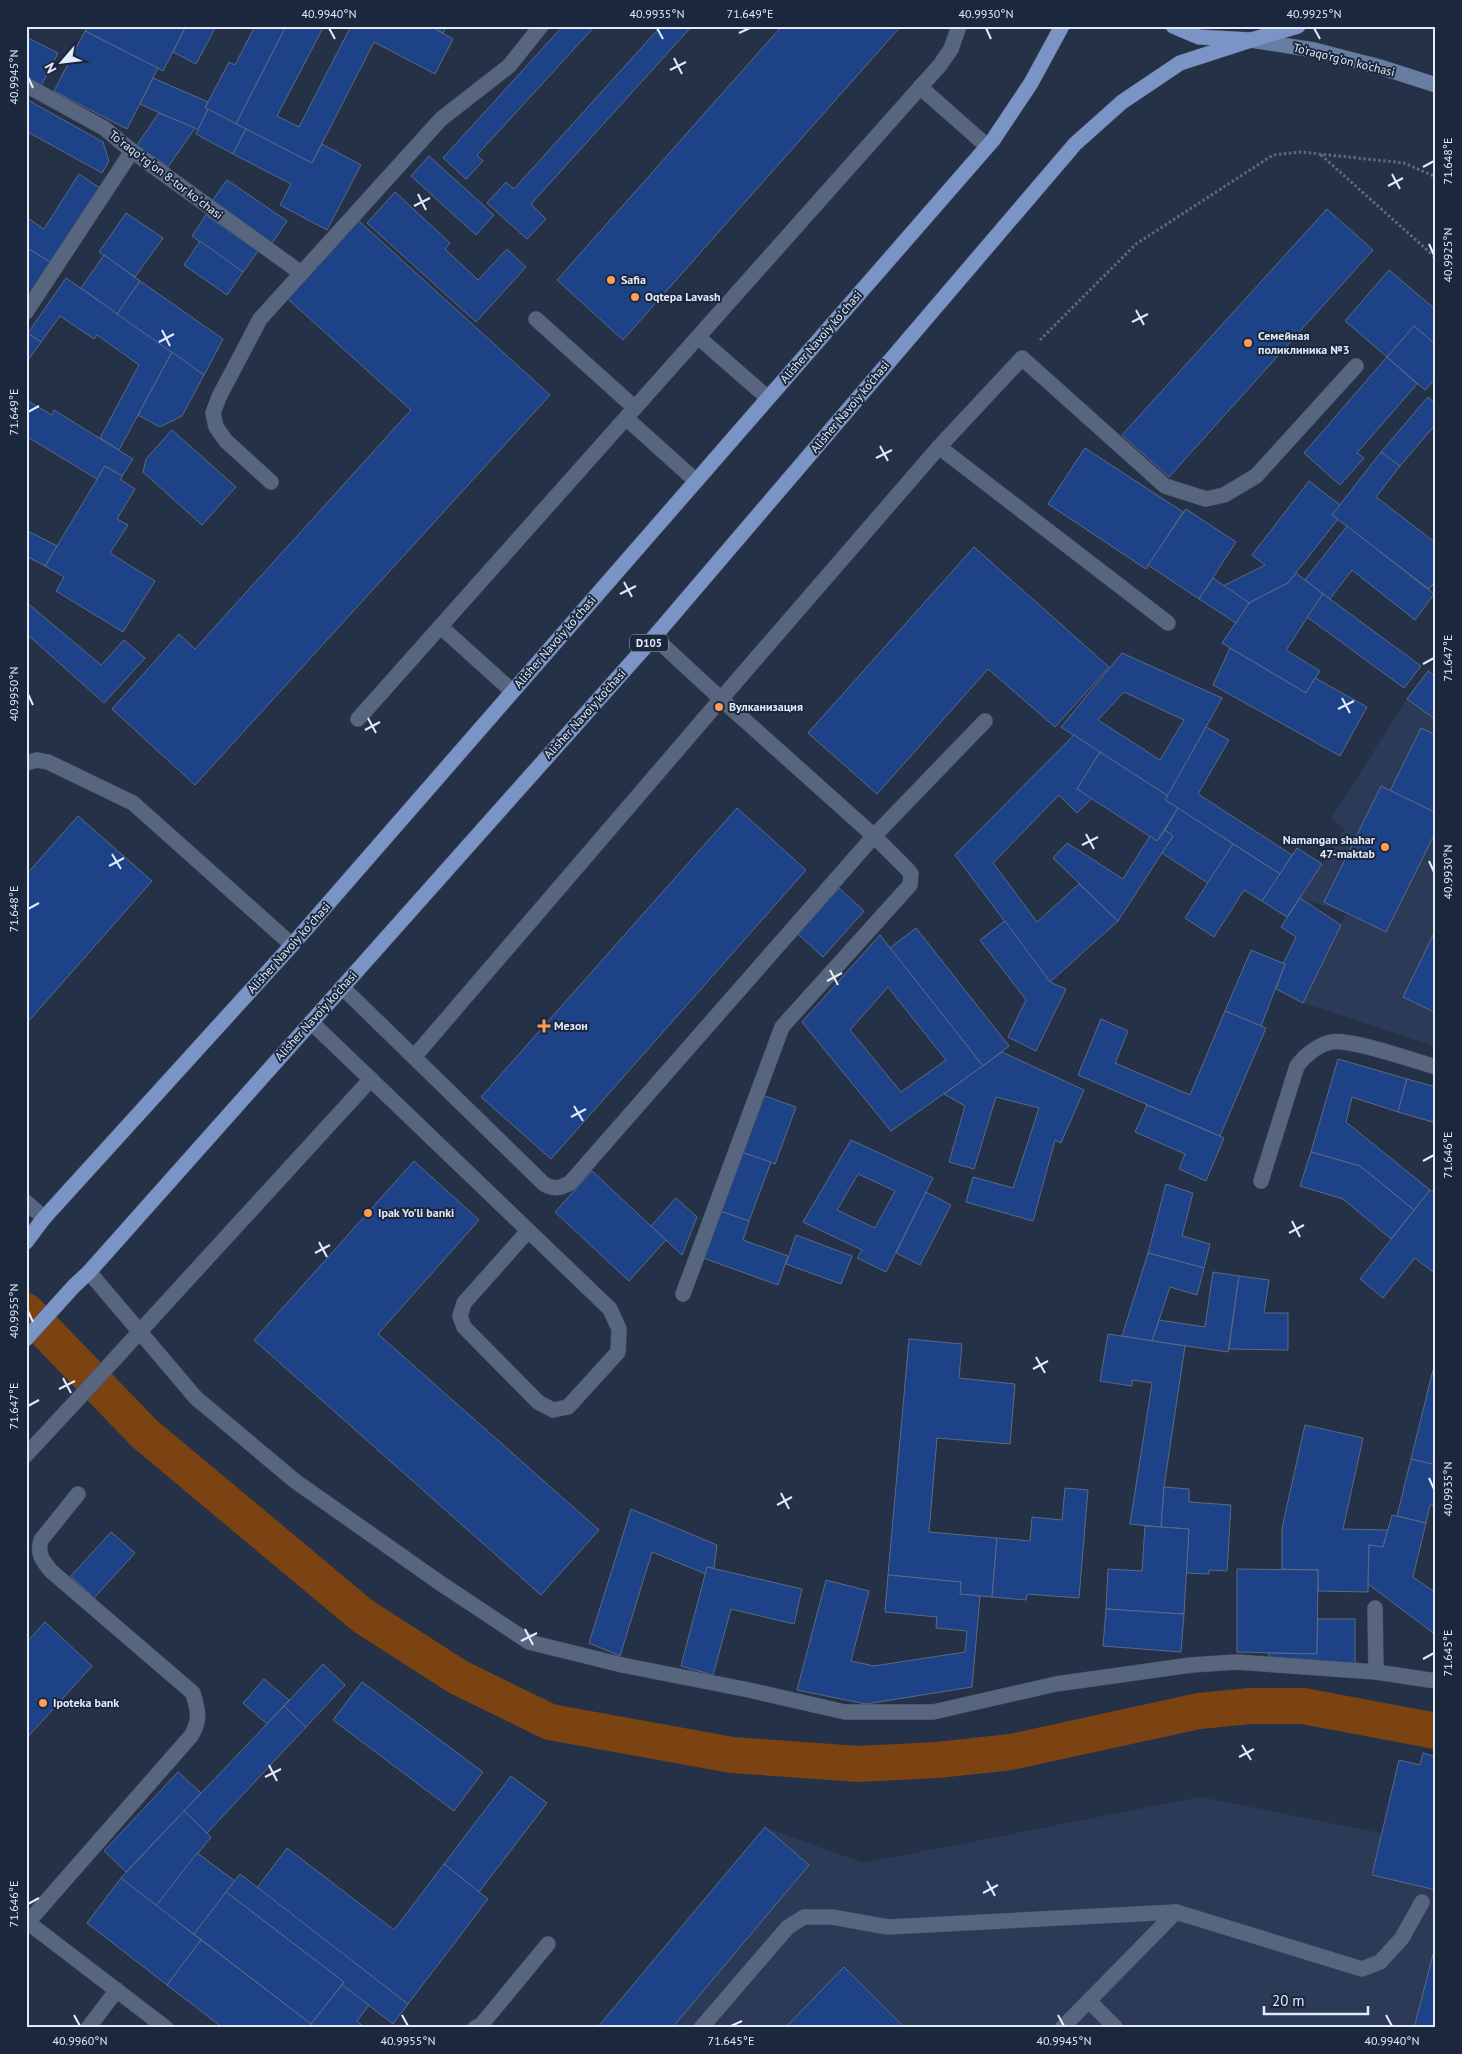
<svg xmlns="http://www.w3.org/2000/svg" width="1462" height="2054" font-family="'PT Sans',sans-serif">
<rect width="100%" height="100%" fill="#253147"/>
<g fill="#2b3a56">
<polygon points="1428,671 1436,677 1436,1047 1303,1003 1346,913 1300,898 1345,829 1331,819 1407,699"/>
<polygon points="1200,1797 1436,1844 1436,2028 597,2028 765,1827 863,1863"/>
</g>
<g fill="none" stroke-linecap="round" stroke-linejoin="round">
<polyline stroke="#7c4312" stroke-width="36" points="26,1311 145,1434 363,1616 458,1677 550,1722 732,1755 858,1764 937,1760 1011,1752 1199,1711 1250,1706 1303,1706 1436,1731"/>
</g>
<g fill="#1e4288" stroke="#5b6a82" fill-rule="evenodd">
<polygon points="88,26 136,26 139,28 140,26 186,26 163,71 85,31"/>
<polygon points="186,26 216,26 196,64 173,52"/>
<polygon points="255,26 286,26 236,124 205,108 229,62 235,65"/>
<polygon points="286,26 324,26 277,116 299,127 351,26 430,26 453,39 435,74 374,42 312,163 236,124"/>
<polygon points="430,26 447,26 443,33"/>
<polygon points="563,26 595,26 477,155 483,161 466,179 443,158"/>
<polygon points="661,26 692,26 531,204 546,219 527,239 487,203 506,182 514,189"/>
<polygon points="782,26 901,26 623,340 557,280"/>
<polygon points="85,31 158,68 127,129 54,91"/>
<polygon points="26,37 58,53 41,86 26,79"/>
<polygon points="153,78 208,102 205,108 208,109 198,130 140,104"/>
<polygon points="26,99 103,142 109,161 102,173 26,131"/>
<polygon points="208,109 246,129 233,154 196,134"/>
<polygon points="159,113 195,128 168,167 137,145"/>
<polygon points="246,129 312,163 322,144 361,165 327,230 280,205 291,184 233,154"/>
<polygon points="429,156 494,215 476,235 411,176"/>
<polygon points="79,174 103,190 53,264 26,247 26,217 44,229"/>
<polygon points="227,180 287,221 272,243 212,201"/>
<polygon points="395,192 450,243 445,249 478,280 507,249 526,267 476,322 367,223"/>
<polygon points="1327,209 1373,250 1169,477 1122,435"/>
<polygon points="126,213 163,238 135,277 99,252"/>
<polygon points="206,215 258,251 243,272 192,236"/>
<polygon points="359,221 550,395 195,785 112,709 179,634 195,649 411,410 288,299"/>
<polygon points="200,241 243,272 227,295 184,265"/>
<polygon points="26,247 53,264 26,305"/>
<polygon points="104,255 140,281 117,314 81,288"/>
<polygon points="1389,270 1436,310 1436,345 1414,326 1387,357 1345,321"/>
<polygon points="66,278 172,352 119,450 100,438 139,365 97,335 94,339 60,316 41,342 28,333"/>
<polygon points="140,281 223,339 204,375 117,314"/>
<polygon points="1414,326 1436,345 1436,378 1425,390 1387,357"/>
<polygon points="26,332 41,342 26,363"/>
<polygon points="172,352 204,375 182,416 160,427 138,415"/>
<polygon points="1387,357 1417,384 1357,453 1364,458 1340,485 1304,453"/>
<polygon points="1428,397 1436,404 1436,424 1400,466 1381,452"/>
<polygon points="26,400 52,415 54,410 133,459 122,476 105,466 97,479 26,436"/>
<polygon points="172,430 236,487 202,525 143,472 146,459"/>
<polygon points="1085,448 1183,512 1146,569 1048,504"/>
<polygon points="1381,452 1400,466 1376,497 1436,543 1436,580 1429,589 1332,515"/>
<polygon points="105,466 122,476 121,480 135,489 117,519 128,525 110,553 155,581 123,632 56,591 64,577 45,566"/>
<polygon points="1309,481 1340,505 1332,515 1338,519 1288,583 1249,603 1223,586 1265,565 1252,555"/>
<polygon points="1186,509 1236,542 1199,599 1148,565"/>
<polygon points="1347,526 1434,594 1415,620 1352,570 1330,599 1305,580"/>
<polygon points="26,530 57,546 45,566 26,556"/>
<polygon points="974,547 1109,667 1055,727 988,669 877,794 808,733"/>
<polygon points="1296,573 1323,594 1286,650 1320,671 1306,693 1222,643 1249,603 1288,583"/>
<polygon points="1213,578 1249,603 1236,623 1199,599"/>
<polygon points="1323,594 1421,666 1404,688 1307,617"/>
<polygon points="26,602 101,665 124,640 145,658 104,703 28,635 26,638"/>
<polygon points="1230,648 1306,693 1315,678 1367,707 1340,756 1213,685"/>
<path d="M1122 653 1222 698 1168 796 1061 727ZM1124 692 1184 720 1160 760 1098 720Z"/>
<polygon points="1428,671 1436,677 1436,720 1407,699"/>
<polygon points="1206,727 1229,740 1198,794 1292,855 1280,874 1165,800"/>
<polygon points="1421,728 1436,735 1436,813 1390,791"/>
<polygon points="1074,735 1100,752 1077,789 1092,798 1077,813 1059,795 993,863 1037,922 1079,884 1118,921 1050,982 955,855"/>
<polygon points="1100,752 1168,796 1165,800 1178,808 1157,841 1077,789"/>
<polygon points="1381,786 1436,813 1436,831 1386,932 1324,902"/>
<polygon points="737,808 806,870 551,1159 481,1097"/>
<polygon points="1178,808 1233,844 1208,883 1162,853 1173,836 1165,830"/>
<polygon points="78,816 152,881 26,1024 26,875"/>
<polygon points="1165,830 1173,836 1118,921 1053,858 1067,843 1123,879 1150,836 1157,841"/>
<polygon points="1233,844 1280,874 1262,901 1244,890 1214,937 1185,918"/>
<polygon points="1297,848 1322,864 1287,917 1262,901"/>
<polygon points="839,888 864,911 823,957 798,934"/>
<polygon points="1300,898 1341,925 1303,1003 1276,989 1285,964 1283,964 1296,937 1281,927"/>
<polygon points="1005,921 1050,982 1066,989 1036,1051 1008,1037 1026,1000 980,940"/>
<polygon points="916,928 1009,1046 983,1066 890,948"/>
<polygon points="1436,929 1436,1013 1403,997"/>
<path d="M880 935 983 1066 891 1131 802 1022ZM888 987 946 1060 901 1092 850 1030Z"/>
<polygon points="1251,950 1285,964 1261,1026 1225,1011"/>
<polygon points="1225,1011 1266,1028 1220,1136 1078,1075 1101,1019 1128,1031 1115,1063 1190,1095"/>
<polygon points="1002,1052 1084,1090 1061,1143 1055,1140 1033,1221 966,1202 973,1177 1013,1188 1039,1108 996,1097 974,1169 949,1162 965,1106 944,1094"/>
<polygon points="1338,1059 1407,1079 1398,1112 1352,1097 1346,1122 1430,1190 1414,1210 1360,1166 1311,1152"/>
<polygon points="1407,1079 1436,1087 1436,1123 1398,1112"/>
<polygon points="762,1095 796,1107 775,1164 741,1152"/>
<polygon points="1147,1105 1224,1138 1206,1181 1179,1169 1185,1154 1135,1132"/>
<path d="M851 1140 933 1178 886 1272 857 1258 862 1250 803 1222ZM858 1174 895 1191 875 1228 837 1210Z"/>
<polygon points="741,1152 771,1162 749,1221 720,1211"/>
<polygon points="1311,1152 1360,1166 1414,1210 1391,1239 1343,1199 1300,1186"/>
<polygon points="414,1161 479,1220 378,1334 599,1530 541,1595 254,1340"/>
<polygon points="592,1171 666,1240 629,1281 555,1212"/>
<polygon points="1166,1184 1193,1193 1182,1236 1210,1244 1204,1268 1148,1253"/>
<polygon points="1430,1190 1436,1194 1436,1274 1415,1258 1383,1298 1360,1279"/>
<polygon points="926,1192 951,1205 920,1265 896,1253"/>
<polygon points="676,1198 697,1217 682,1255 651,1226"/>
<polygon points="720,1211 749,1221 743,1240 788,1256 778,1285 703,1258"/>
<polygon points="796,1235 852,1256 841,1284 786,1264"/>
<polygon points="1148,1253 1204,1268 1197,1295 1170,1287 1152,1341 1122,1336"/>
<polygon points="1213,1272 1239,1276 1228,1352 1152,1341 1159,1320 1205,1327"/>
<polygon points="1239,1276 1269,1280 1264,1313 1288,1313 1288,1350 1229,1349"/>
<polygon points="1108,1334 1185,1346 1164,1487 1161,1527 1130,1524 1152,1383 1132,1380 1132,1386 1100,1381"/>
<polygon points="909,1339 962,1344 959,1378 1015,1384 1010,1444 937,1438 929,1532 997,1538 992,1597 960,1594 961,1582 888,1575"/>
<polygon points="1433,1370 1436,1370 1436,1465 1411,1459"/>
<polygon points="1305,1425 1363,1438 1343,1529 1388,1530 1383,1547 1369,1545 1368,1592 1318,1591 1318,1570 1282,1569 1282,1528"/>
<polygon points="1411,1459 1436,1465 1436,1506 1430,1505 1426,1523 1397,1516"/>
<polygon points="1164,1487 1189,1489 1189,1502 1231,1505 1227,1571 1209,1570 1209,1574 1186,1573 1189,1529 1161,1527"/>
<polygon points="1065,1488 1088,1490 1079,1598 1027,1594 1026,1600 992,1597 997,1538 1030,1541 1032,1517 1062,1520"/>
<polygon points="631,1509 717,1545 714,1568 707,1567 706,1574 652,1552 620,1656 589,1643"/>
<polygon points="1392,1515 1426,1523 1413,1577 1436,1593 1436,1635 1368,1584 1369,1545 1383,1547"/>
<polygon points="1145,1526 1189,1529 1184,1614 1106,1609 1108,1569 1142,1571"/>
<polygon points="111,1532 135,1553 94,1598 71,1576"/>
<polygon points="707,1567 802,1589 794,1624 731,1609 713,1675 681,1666"/>
<polygon points="1237,1569 1318,1570 1317,1654 1237,1652"/>
<polygon points="888,1575 961,1582 960,1594 980,1596 972,1687 866,1704 797,1690 826,1580 869,1591 851,1661 874,1666 965,1652 967,1631 936,1628 937,1617 885,1612"/>
<polygon points="1106,1609 1184,1614 1181,1652 1103,1646"/>
<polygon points="1318,1619 1355,1619 1355,1664 1269,1663 1269,1653 1317,1654"/>
<polygon points="45,1622 92,1666 26,1739 26,1643"/>
<polygon points="323,1664 345,1685 306,1727 284,1706"/>
<polygon points="264,1679 289,1700 267,1724 243,1703"/>
<polygon points="362,1682 483,1772 454,1811 333,1720"/>
<polygon points="284,1706 306,1727 207,1833 184,1811"/>
<polygon points="1423,1753 1436,1757 1436,1890 1372,1875 1399,1760 1420,1765"/>
<polygon points="178,1772 201,1793 126,1872 104,1851"/>
<polygon points="511,1776 547,1803 479,1892 444,1864"/>
<polygon points="184,1811 211,1837 156,1906 121,1878"/>
<polygon points="765,1827 809,1865 672,2028 597,2028"/>
<polygon points="287,1848 394,1930 444,1864 488,1899 408,2004 257,1888"/>
<polygon points="197,1853 235,1881 194,1934 156,1906"/>
<polygon points="240,1874 408,2004 393,2024 342,1985 344,1982 226,1892"/>
<polygon points="121,1878 201,1940 167,1985 87,1923"/>
<polygon points="226,1892 344,1982 311,2024 194,1934"/>
<polygon points="201,1940 311,2024 316,2028 223,2028 167,1985"/>
<polygon points="1436,1943 1436,2028 1414,2028"/>
<polygon points="844,1967 905,2028 785,2028"/>
<polygon points="342,1985 369,2005 357,2021 365,2028 316,2028 311,2024"/>
</g>
<g fill="none" stroke-linecap="round" stroke-linejoin="round">
<defs>
<g id="lane">
<polyline points="920,87 987,146"/>
<polyline points="536,319 635,408"/>
<polyline points="698,337 768,398"/>
<polyline points="626,418 696,481"/>
<polyline points="939,447 1022,358 1165,486 1206,499 1224,495 1256,476 1356,366"/>
<polyline points="441,627 512,691"/>
<polyline points="654,637 721,699 939,447 1168,623"/>
<polyline points="358,719 940,65 951,49 959,26"/>
<polyline points="26,763 37,760 48,762 133,803 292,945"/>
<path d="M342 987 544 1184C554 1190 560 1188 570 1183L874 836 721 699 414 1057"/>
<polyline points="311,1022 610,1309 619,1329 618,1352 568,1407 553,1410 538,1402 464,1327 460,1316 464,1303 528,1231"/>
<polyline points="683,1294 782,1027 910,885 911,874 908,870 874,836 985,721"/>
<polyline points="79,1398 371,1079"/>
<polyline points="1375,1608 1376,1672"/>
<polyline points="26,1921 166,2028"/>
<path d="M28 1922 191 1736C201 1719 198 1711 193 1693L51 1571C42 1560 37 1554 41 1540L78 1494"/>
<polyline points="1089,2001 1116,2028"/>
<polyline points="88,2028 117,1990"/>
<polyline points="475,2028 481,2025 548,1944"/>
<polyline points="701,2028 788,1927 804,1917 832,1917 888,1927 1176,1912 1362,1969 1380,1962 1402,1938 1422,1902"/>
<polyline points="1062,2028 1176,1912"/>
</g>
<g id="street">
<polyline points="26,85 104,128 132,151 301,273"/>
<polyline points="26,312 132,151"/>
<polyline points="271,482 226,441 216,427 213,413 219,397 260,319 441,119 509,66 541,26"/>
<path d="M1261 1181 1297 1066C1305 1055 1318 1045 1331 1042 1350 1038 1414 1061 1436 1067"/>
<polyline points="26,1202 44,1218"/>
<polyline points="89,1272 196,1398 295,1481 440,1583 529,1642 622,1665 749,1690 845,1712 933,1712 1056,1684 1191,1665 1237,1662 1376,1672 1436,1681"/>
<polyline points="26,1455 79,1398"/>
</g>
<polyline id="secondary" points="1251,40 1314,50 1380,67 1436,85"/>
<g id="primary">
<polyline points="1173,26 1199,37 1251,40 1298,26"/>
<polyline points="26,1242 44,1218 292,945 993,140 1031,83 1062,26"/>
<polyline points="26,1339 74,1286 89,1272 654,637 1075,144 1122,102 1180,63 1251,40"/>
</g>
</defs>
<use href="#lane" stroke="#454f62" stroke-width="16"/>
<use href="#street" stroke="#454f62" stroke-width="16"/>
<use href="#secondary" stroke="#454f62" stroke-width="16"/>
<use href="#primary" stroke="#454f62" stroke-width="16"/>
<g stroke="#5e697d" stroke-width="3" stroke-dasharray="2.5 2.5" stroke-linecap="butt">
<polyline points="1321,155 1436,258"/>
<polyline points="1040,340 1136,244 1273,155 1301,152 1404,163 1436,177"/>
</g>
<use href="#lane" stroke="#57657e" stroke-width="15"/>
<use href="#street" stroke="#57657e" stroke-width="15"/>
<use href="#secondary" stroke="#687da2" stroke-width="15"/>
<use href="#primary" stroke="#7994c5" stroke-width="15"/>
</g>
<path fill="none" stroke="#e3ebfa" stroke-width="2" d="M329 28 335 39M657 28 663 39M986 28 991 39M1314 28 1320 39M739 33 750 28M674 58 682 74M670 70 686 62M28 77 33 88M1423 167 1434 161M1392 174 1400 189M1388 186 1403 178M418 194 426 210M414 206 430 198M1429 244 1434 255M1136 310 1144 325M1132 322 1148 314M162 330 170 346M159 342 174 334M28 412 39 406M880 446 888 461M876 458 892 450M624 582 632 597M620 594 636 586M1423 664 1434 658M28 694 33 705M1342 698 1350 713M1338 709 1354 701M368 718 376 733M365 730 380 722M1086 834 1094 849M1082 845 1098 837M112 854 121 869M1429 861 1434 872M109 866 124 858M28 909 39 903M830 970 838 985M827 981 842 973M574 1106 583 1121M571 1117 586 1109M1423 1161 1434 1155M1292 1221 1300 1237M1289 1233 1304 1225M319 1242 327 1257M315 1253 330 1245M28 1311 33 1322M1036 1357 1045 1373M1033 1369 1048 1361M63 1378 71 1393M59 1389 75 1381M28 1406 39 1400M1429 1478 1434 1489M781 1493 789 1509M777 1505 792 1497M525 1629 533 1645M521 1641 537 1633M1423 1659 1434 1653M1242 1745 1251 1760M1239 1757 1254 1749M269 1765 277 1781M265 1777 281 1769M987 1881 995 1896M983 1893 998 1885M28 1904 39 1898M74 2015 80 2026M402 2015 408 2026M1058 2015 1064 2026M1386 2015 1392 2026M731 2026 742 2021"/>
<g fill="#fd9d55" stroke="#1b273c" stroke-width="2">
<circle cx="611" cy="280" r="5"/>
<circle cx="635" cy="297" r="5"/>
<circle cx="1248" cy="343" r="5"/>
<circle cx="719" cy="707" r="5"/>
<circle cx="1385" cy="847" r="5"/>
<path d="M541.5 1018.5h5v5h5v5h-5v5h-5v-5h-5v-5h5z"/>
<circle cx="368" cy="1213" r="5"/>
<circle cx="43" cy="1703" r="5"/>
</g>
<g text-anchor="middle" stroke-width="4" stroke-linejoin="round" paint-order="stroke">
<rect fill="#1b273c" stroke="#a7b0c1" stroke-width="1" x="630" y="634.5" width="38" height="17" rx="4"/>
<g font-size="11" font-weight="bold" fill="#e3ebfa">
<text x="649" y="647">D105</text>
</g>
<g font-size="12" fill="#e3ebfa" stroke="#1b273c">
<text transform="translate(1344 60) rotate(14)" y="4">To'raqo'rg'on ko'chasi</text>
<text transform="translate(166 175) rotate(37)" y="4">Toʻraqoʻrgʻon 8-tor koʻchasi</text>
<text transform="translate(821 337) rotate(-49)" y="4">Alisher Navoiy koʻchasi</text>
<text transform="translate(850 407) rotate(-50)" y="4">Alisher Navoiy ko'chasi</text>
<text transform="translate(555 642) rotate(-49)" y="4">Alisher Navoiy koʻchasi</text>
<text transform="translate(585 714) rotate(-48)" y="4">Alisher Navoiy ko'chasi</text>
<text transform="translate(289 948) rotate(-48)" y="4">Alisher Navoiy koʻchasi</text>
<text transform="translate(316 1016) rotate(-48)" y="4">Alisher Navoiy ko'chasi</text>
</g>
<g font-size="12" font-weight="bold" fill="#e3ebfa" stroke="#1b273c" text-anchor="start">
<text x="621" y="284">Safia</text>
<text x="645" y="301">Oqtepa Lavash</text>
<text x="1258" y="340">Семейная<tspan x="1258" dy="14">поликлиника №3</tspan></text>
<text x="729" y="711">Вулканизация</text>
<text x="1375" y="844" text-anchor="end">Namangan shahar<tspan x="1375" dy="14">47-maktab</tspan></text>
<text x="554" y="1030">Мезон</text>
<text x="378" y="1217">Ipak Yo'li banki</text>
<text x="53" y="1707">Ipoteka bank</text>
</g>
</g>
<rect width="1462" height="2054" fill="none" stroke="#1b273c" stroke-width="55"/>
<g transform="translate(62 62) rotate(242)" stroke="#1b273c" stroke-width="4" paint-order="stroke">
<path d="M0-4L9 19L0 12L-9 19Z" fill="#e3ebfa"/>
<text y="-8" font-size="14" font-weight="bold" text-anchor="middle" fill="#e3ebfa">N</text>
</g>
<path d="M1264 2006v8h104v-8" fill="none" stroke="#e3ebfa" stroke-width="2.5"/>
<text x="1272" y="2006" font-size="15" fill="#e3ebfa" stroke="#1b273c" stroke-width="4" paint-order="stroke">20 m</text>
<rect x="28" y="28" width="1406" height="1998" fill="none" stroke="#e3ebfa" stroke-width="2"/>
<g font-size="12" text-anchor="middle" fill="#e3ebfa">
<text x="329" y="18">40.9940°N</text>
<text x="657" y="18">40.9935°N</text>
<text x="750" y="18">71.649°E</text>
<text x="986" y="18">40.9930°N</text>
<text x="1314" y="18">40.9925°N</text>
<text transform="translate(14 77) rotate(-90)" y="4">40.9945°N</text>
<text transform="translate(1448 161) rotate(-90)" y="4">71.648°E</text>
<text transform="translate(1448 255) rotate(-90)" y="4">40.9925°N</text>
<text transform="translate(14 412) rotate(-90)" y="4">71.649°E</text>
<text transform="translate(1448 658) rotate(-90)" y="4">71.647°E</text>
<text transform="translate(14 694) rotate(-90)" y="4">40.9950°N</text>
<text transform="translate(1448 872) rotate(-90)" y="4">40.9930°N</text>
<text transform="translate(14 909) rotate(-90)" y="4">71.648°E</text>
<text transform="translate(1448 1155) rotate(-90)" y="4">71.646°E</text>
<text transform="translate(14 1311) rotate(-90)" y="4">40.9955°N</text>
<text transform="translate(14 1406) rotate(-90)" y="4">71.647°E</text>
<text transform="translate(1448 1489) rotate(-90)" y="4">40.9935°N</text>
<text transform="translate(1448 1653) rotate(-90)" y="4">71.645°E</text>
<text transform="translate(14 1904) rotate(-90)" y="4">71.646°E</text>
<text x="80" y="2045">40.9960°N</text>
<text x="408" y="2045">40.9955°N</text>
<text x="731" y="2045">71.645°E</text>
<text x="1064" y="2045">40.9945°N</text>
<text x="1392" y="2045">40.9940°N</text>
</g>
</svg>
